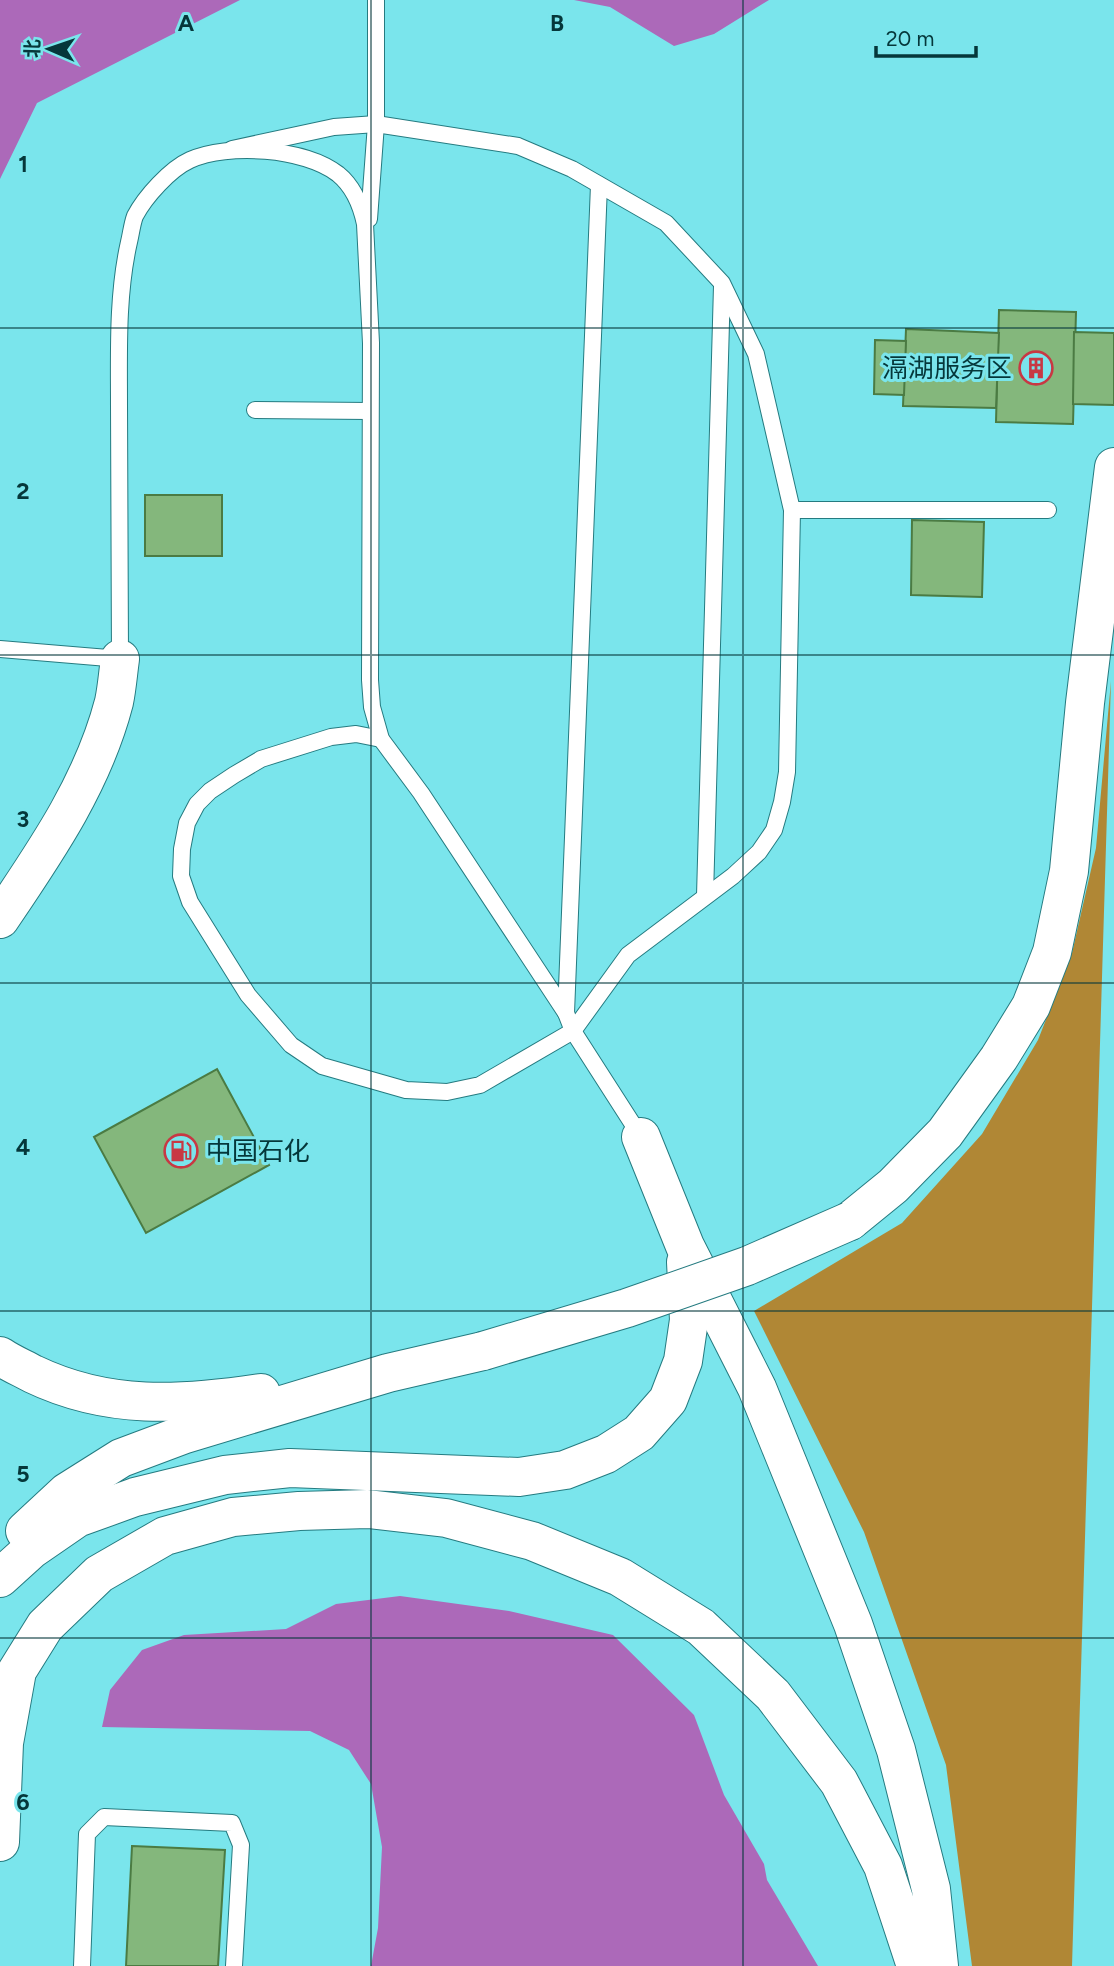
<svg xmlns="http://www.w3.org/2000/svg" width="1114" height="1966" font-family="Figtree,'Noto Sans SC',sans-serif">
<rect width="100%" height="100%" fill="#7ae5ec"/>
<polygon fill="#b08735" points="1111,681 1072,1966 972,1966 946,1765 864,1532 754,1311 902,1223 982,1134 1038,1040 1072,953 1096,848"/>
<g fill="#ac69b9">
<polygon points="0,0 240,0 37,103 0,179"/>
<polygon points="574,0 769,0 714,34 674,46 610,7"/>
<polygon points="400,1596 509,1611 613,1635 694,1715 724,1795 764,1864 767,1880 818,1966 371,1966 378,1928 382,1847 371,1784 349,1750 310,1731 102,1727 110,1690 142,1650 184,1635 286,1629 336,1604"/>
</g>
<g fill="#84b77c" stroke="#4b7b43" stroke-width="2">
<polygon points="999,310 1076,312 1073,424 996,422"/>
<polygon points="906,329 999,333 996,408 903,406"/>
<polygon points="1074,332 1114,333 1114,405 1073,404"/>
<polygon points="875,340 906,341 904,395 874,394"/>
<rect x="145" y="495" width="77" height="61"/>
<polygon points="912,520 984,522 982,597 911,595"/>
<polygon points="217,1069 269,1165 146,1233 94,1137"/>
<polygon points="132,1846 225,1850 218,1966 126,1966"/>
</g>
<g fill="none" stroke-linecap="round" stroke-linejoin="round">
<defs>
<g id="service">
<polyline points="232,149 334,127 376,124 518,146 572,169 666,223 722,283 756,354 792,510 787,772 782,802 774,830 759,852 733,876 628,955 573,1031 480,1085 447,1092 406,1090 322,1066 291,1045 248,995 190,902 181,876 182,849 187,823 197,804 210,791 234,775 261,759 331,737 356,734 381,739"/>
<polyline points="369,219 376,124 376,0"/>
<polyline points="255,410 370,411"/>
<polyline points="792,510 1048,510"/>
<path d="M0 649 120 659C119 575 119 490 119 405 119 351 117 295 129 242 131 234 132 224 135 216 145 197 170 169 190 160 228 143 304 148 338 174 354 187 361 205 365 224L371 343 370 680 372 707 381 739 421 793 566 1013 573 1031 641 1137"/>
<polyline points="705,896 722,286"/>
<polyline points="566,1013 599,185"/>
<polyline points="82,1966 87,1834 104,1817 232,1823 241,1845 234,1966"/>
</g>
<g id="motorway">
<path d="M0 919C46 851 93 783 114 702 117 688 118 673 120 659"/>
<polyline points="641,1137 685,1246 757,1388 853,1624 896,1750 931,1889 939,1966"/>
<polyline points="850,1221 893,1186 945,1133 999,1058 1031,1006 1052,952 1069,871 1085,703 1114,467"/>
<path d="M0 1356C10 1363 22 1368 33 1374 108 1410 181 1405 261 1393"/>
<polyline points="25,1531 67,1492 121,1458 185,1434 388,1373 483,1351"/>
<polyline points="0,1578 32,1549 77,1518 135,1497 225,1475 290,1468 519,1477 565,1470 606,1454 639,1433 668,1400 683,1361 689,1320 686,1262"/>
<polyline points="0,1842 4,1743 17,1671 45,1626 99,1574 165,1536 233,1517 299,1511 368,1509 446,1518 532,1541 620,1577 701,1627 773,1695 839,1782 883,1866 916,1966"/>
</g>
</defs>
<use href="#service" stroke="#257b80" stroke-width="18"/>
<use href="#motorway" stroke="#257b80" stroke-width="40"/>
<use href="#service" stroke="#fff" stroke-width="16"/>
<use href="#motorway" stroke="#fff" stroke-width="38"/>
<defs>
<polyline id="motorway-bridge" points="483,1351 627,1308 747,1266 850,1221"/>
</defs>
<use href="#motorway-bridge" stroke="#257b80" stroke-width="40" stroke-linecap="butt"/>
<use href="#motorway-bridge" stroke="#fff" stroke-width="38"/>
</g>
<path fill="none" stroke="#05373a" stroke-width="2" stroke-opacity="0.55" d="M371 0V1966M743 0V1966M0 328H1114M0 655H1114M0 983H1114M0 1311H1114M0 1638H1114"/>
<defs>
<symbol id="building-ring" viewBox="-11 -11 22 22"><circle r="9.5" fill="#7ae5ec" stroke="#c83843" stroke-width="1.5"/><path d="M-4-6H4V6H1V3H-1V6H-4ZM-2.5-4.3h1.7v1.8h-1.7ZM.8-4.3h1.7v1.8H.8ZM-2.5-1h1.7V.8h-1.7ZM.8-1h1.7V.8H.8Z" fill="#c83843"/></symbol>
<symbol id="fuel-ring" viewBox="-11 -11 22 22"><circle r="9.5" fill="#7ae5ec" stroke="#c83843" stroke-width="1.5"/><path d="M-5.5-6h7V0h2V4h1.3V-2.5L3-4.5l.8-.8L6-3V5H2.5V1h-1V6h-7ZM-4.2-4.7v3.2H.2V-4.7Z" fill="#c83843"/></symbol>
</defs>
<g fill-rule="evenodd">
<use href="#building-ring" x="1017" y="349" width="38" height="38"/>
<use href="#fuel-ring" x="162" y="1132" width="38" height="38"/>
</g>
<g text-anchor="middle" stroke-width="6" stroke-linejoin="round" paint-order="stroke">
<g font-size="26" fill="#05373a" stroke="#7ae5ec" text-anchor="end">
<text x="1012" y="377">滆湖服务区</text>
<text x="206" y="1160" text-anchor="start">中国石化</text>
</g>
</g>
<g font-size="23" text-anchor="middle" font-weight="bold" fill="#05373a" stroke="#7ae5ec" stroke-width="6" stroke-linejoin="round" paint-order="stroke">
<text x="186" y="31">A</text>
<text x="557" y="31">B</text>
<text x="23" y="172">1</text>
<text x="23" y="499">2</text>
<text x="23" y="827">3</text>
<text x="23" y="1155">4</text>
<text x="23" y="1482">5</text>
<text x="23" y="1810">6</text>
</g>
<g transform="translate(49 49) rotate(272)" stroke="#7ae5ec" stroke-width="5" paint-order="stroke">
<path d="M0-5L12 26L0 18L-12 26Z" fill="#05373a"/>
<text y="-10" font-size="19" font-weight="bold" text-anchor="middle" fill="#05373a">北</text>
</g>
<path d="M876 46v10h100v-10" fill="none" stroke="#05373a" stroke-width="3.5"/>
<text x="886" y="46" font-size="21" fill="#05373a" stroke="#7ae5ec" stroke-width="5" paint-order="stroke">20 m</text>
</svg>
